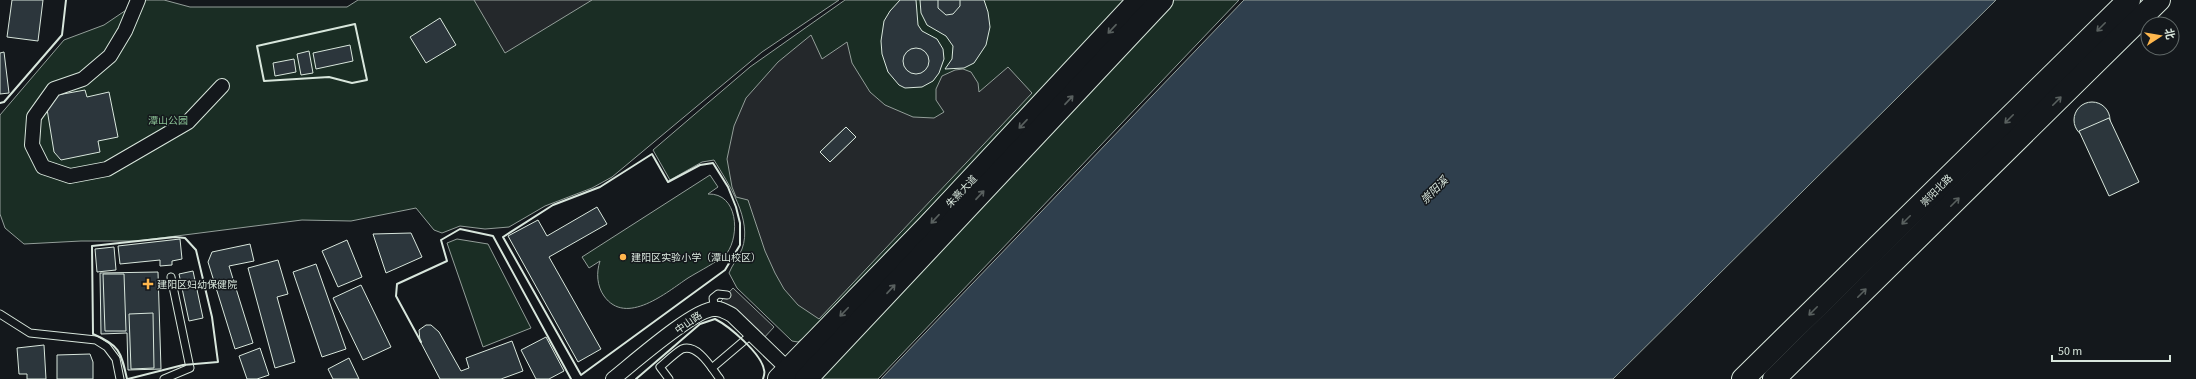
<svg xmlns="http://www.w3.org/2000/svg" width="2196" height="379" font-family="'Source Sans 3','Noto Sans SC',sans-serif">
<rect width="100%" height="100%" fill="#14181c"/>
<g fill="#1a2d24" stroke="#939e99">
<polygon points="141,0 164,0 190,7 347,7 358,0 839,0 762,52 612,177 592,188 545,206 509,227 485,229 460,226 442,233 434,230 416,208 351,221 302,220 137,241 81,241 24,244 5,228 0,214 0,115 64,40 104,25"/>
<path d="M845 0H1129L806 336 798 342 792 341 737 288 729 273C732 265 739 257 742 249 753 220 728 183 714 160L702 162 670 180 653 150 750 67Z"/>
<polygon points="1173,0 1239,0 878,379 816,379"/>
<path d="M710 175 718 187 708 194C738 193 740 235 727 253 716 263 701 270 688 278 667 292 626 327 604 296 597 286 596 273 600 261L589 268 582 257Z"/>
<polygon points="457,239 488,244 531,328 483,347 447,243"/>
</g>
<g fill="#24282b" stroke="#939e99" fill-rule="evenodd">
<polygon points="474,0 592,0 505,53"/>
<path d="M811 35 822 59 847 42 852 63 870 92 885 105 913 117 934 118 944 112 936 100V89L942 76 955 70 963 69 971 72 978 83 979 92 1008 67 1032 93 819 319 798 305 784 289 775 273 765 251 748 200 736 197 732 187 727 159 734 126 746 98 778 62ZM846 127 856 137 830 162 820 152Z"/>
<polygon points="733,288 774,327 762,340 721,301"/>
</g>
<polygon fill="#2f3f4d" stroke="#939e99" points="1244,0 1996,0 1613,379 881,379"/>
<g fill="#2c363c" stroke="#d8e6dc">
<polygon points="12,0 43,0 38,41 7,37"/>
<polygon points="900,0 916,0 918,25 922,31 937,39 943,49 944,59 939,73 933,81 922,87 905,88 899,85 888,72 882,54 881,41 884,21 890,11"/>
<polygon points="920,0 984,0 988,12 990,27 986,45 974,63 964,68 945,69 952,59 953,46 946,36 927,25 921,13"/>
<polygon points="938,0 960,0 960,6 953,14 946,15 938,8"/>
<polygon points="440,18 456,45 426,63 410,37"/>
<polygon points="350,45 353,61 316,69 313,53"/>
<circle cx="916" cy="61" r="13"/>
<polygon points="309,51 313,73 301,75 297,54"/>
<polygon points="4,52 9,93 0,94 0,53"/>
<polygon points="294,59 296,72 275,76 273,63"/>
<polygon points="85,90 87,97 109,92 118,137 98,141 100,152 61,160 54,152 47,109 52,96"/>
<circle cx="2092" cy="120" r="18"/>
<polygon points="2109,118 2139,182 2109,196 2079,131"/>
<polygon points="846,127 856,137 830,162 820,152"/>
<polygon points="597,207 607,224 549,257 601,349 578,362 508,236 538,220 547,236"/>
<polygon points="411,233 422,257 386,273 373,234"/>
<polygon points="180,239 182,259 172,261 172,265 160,266 160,260 120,264 118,246"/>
<polygon points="347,240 362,277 338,287 322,251"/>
<polygon points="250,244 254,261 229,266 253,343 235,349 208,262 212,252"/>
<polygon points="114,247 116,270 97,272 95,249"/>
<polygon points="278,260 288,294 277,297 295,362 275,368 248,268"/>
<polygon points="316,264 346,349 322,357 293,272"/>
<polygon points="193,271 203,318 189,321 179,274"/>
<polygon points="158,272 161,369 128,370 127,333 101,334 100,273"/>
<polygon points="103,274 124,274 126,331 105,331"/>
<polygon points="361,285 391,347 363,360 333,298"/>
<polygon points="153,313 154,368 131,369 129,314"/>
<polygon points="426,325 431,325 439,332 461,371 469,368 466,358 512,341 523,371 501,379 440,379 420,341 419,330"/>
<polygon points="546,337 564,371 549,379 536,379 521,350"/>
<polygon points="44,345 46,379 27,379 27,374 19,374 17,348"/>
<polygon points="260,348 269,375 257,379 247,379 239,356"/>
<polygon points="90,354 93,362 93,379 57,379 57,355"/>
<polygon points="349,358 359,379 333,379 328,369"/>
</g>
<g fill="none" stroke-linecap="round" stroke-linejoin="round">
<defs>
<g id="service">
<polyline points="718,308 714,305 713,298 718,294 727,295"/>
<polyline points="0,314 30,333 96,340 107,347 116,359 120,379"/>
<polyline points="712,368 752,334"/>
<polyline points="164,379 190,368 171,277"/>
<path d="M669 379 660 367C666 362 675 353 682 349 698 343 712 369 720 379"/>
</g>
<g id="minor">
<polyline points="138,0 125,31 110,56 83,79 54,89 34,117 32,145 43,167 70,176 107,169 188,122 222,86"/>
<path d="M613 379C632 364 694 309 714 309 721 308 726 312 732 315L794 375"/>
</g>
<g id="primary">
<polyline points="1743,379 2129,0"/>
<polyline points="1774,379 2159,0"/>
</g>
<g id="trunk">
<polyline points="779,379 928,226 1139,0"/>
<polyline points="806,379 1162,0"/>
</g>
</defs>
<use href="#service" stroke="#d8e6dc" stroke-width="9"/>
<use href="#minor" stroke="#d8e6dc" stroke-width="16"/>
<use href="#primary" stroke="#d8e6dc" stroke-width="24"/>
<use href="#trunk" stroke="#d8e6dc" stroke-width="24"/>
<use href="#service" stroke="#14181c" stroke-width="7"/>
<use href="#minor" stroke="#14181c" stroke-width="14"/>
<use href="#primary" stroke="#14181c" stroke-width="22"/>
<use href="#trunk" stroke="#14181c" stroke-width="22"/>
<g stroke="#d8e6dc" stroke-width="2">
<polygon points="355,24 367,80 352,83 329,77 264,81 257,46"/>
<polyline points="0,103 4,102 62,35 66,0"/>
<polygon points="652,154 668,182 700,165 713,163 728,187 736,207 740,223 740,245 725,270 581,375 503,237 553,205 600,187"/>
<polyline points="421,342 396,296 397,284 447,261 441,240 460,229 493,236 571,379"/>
<path d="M127 379C121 351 119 345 93 334L92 246 175 237 185 238 196 250 212 317 218 362 183 365 128 379"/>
<path d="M636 379 700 324 715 319C729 326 762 354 764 370 765 372 764 376 763 379"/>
</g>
</g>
<defs><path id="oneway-shaft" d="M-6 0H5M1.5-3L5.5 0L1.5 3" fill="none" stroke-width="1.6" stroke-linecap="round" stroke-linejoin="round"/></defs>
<g stroke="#59605f">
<use href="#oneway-shaft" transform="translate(2101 27) rotate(135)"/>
<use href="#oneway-shaft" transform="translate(1112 29) rotate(133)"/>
<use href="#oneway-shaft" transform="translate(1069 100) rotate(-47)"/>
<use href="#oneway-shaft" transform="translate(2057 101) rotate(-45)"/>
<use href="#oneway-shaft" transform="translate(2009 119) rotate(135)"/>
<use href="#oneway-shaft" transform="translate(1023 124) rotate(133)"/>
<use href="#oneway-shaft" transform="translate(980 195) rotate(-47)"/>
<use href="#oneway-shaft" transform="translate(1955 202) rotate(-45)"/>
<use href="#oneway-shaft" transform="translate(935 219) rotate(133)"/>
<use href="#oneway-shaft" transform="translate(1906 220) rotate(135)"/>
<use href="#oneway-shaft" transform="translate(891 289) rotate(-47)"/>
<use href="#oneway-shaft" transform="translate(1862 293) rotate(-45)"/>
<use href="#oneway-shaft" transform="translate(1813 311) rotate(135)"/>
<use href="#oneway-shaft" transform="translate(844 312) rotate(134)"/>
</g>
<g fill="#ffb74d" stroke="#14181c" stroke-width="1.5">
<circle cx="623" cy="257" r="4"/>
<path d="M146 278h4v4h4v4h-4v4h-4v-4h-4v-4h4z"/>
</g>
<g text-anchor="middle" stroke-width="3" stroke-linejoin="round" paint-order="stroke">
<g font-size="10" fill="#8ac095" stroke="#14181c">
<text x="168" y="124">潭山公园</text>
</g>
<g font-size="10" fill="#d8e6dc" stroke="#14181c">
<text transform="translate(1936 190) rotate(-45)" y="4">崇阳北路</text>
<text transform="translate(961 191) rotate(-47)" y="4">朱熹大道</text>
<text transform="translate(688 322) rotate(-35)" y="4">中山路</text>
</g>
<g font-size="10" fill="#d8e6dc" stroke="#14181c" text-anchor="start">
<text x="631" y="261">建阳区实验小学（潭山校区）</text>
<text x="157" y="288">建阳区妇幼保健院</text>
</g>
<g font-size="11" font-style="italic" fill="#d8e6dc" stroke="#14181c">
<text transform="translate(1434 190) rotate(-45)" y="4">崇阳溪</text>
</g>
</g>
<g transform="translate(2160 36) rotate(78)"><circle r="19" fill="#14181c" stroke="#626a69"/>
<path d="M0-3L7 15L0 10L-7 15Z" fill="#ffb74d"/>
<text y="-6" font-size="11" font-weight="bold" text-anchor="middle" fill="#d8e6dc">北</text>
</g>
<path d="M2052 355v6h118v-6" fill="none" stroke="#d8e6dc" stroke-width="2"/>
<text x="2058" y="355" font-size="12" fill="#d8e6dc" stroke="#14181c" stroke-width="3" paint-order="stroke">50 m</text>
</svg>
